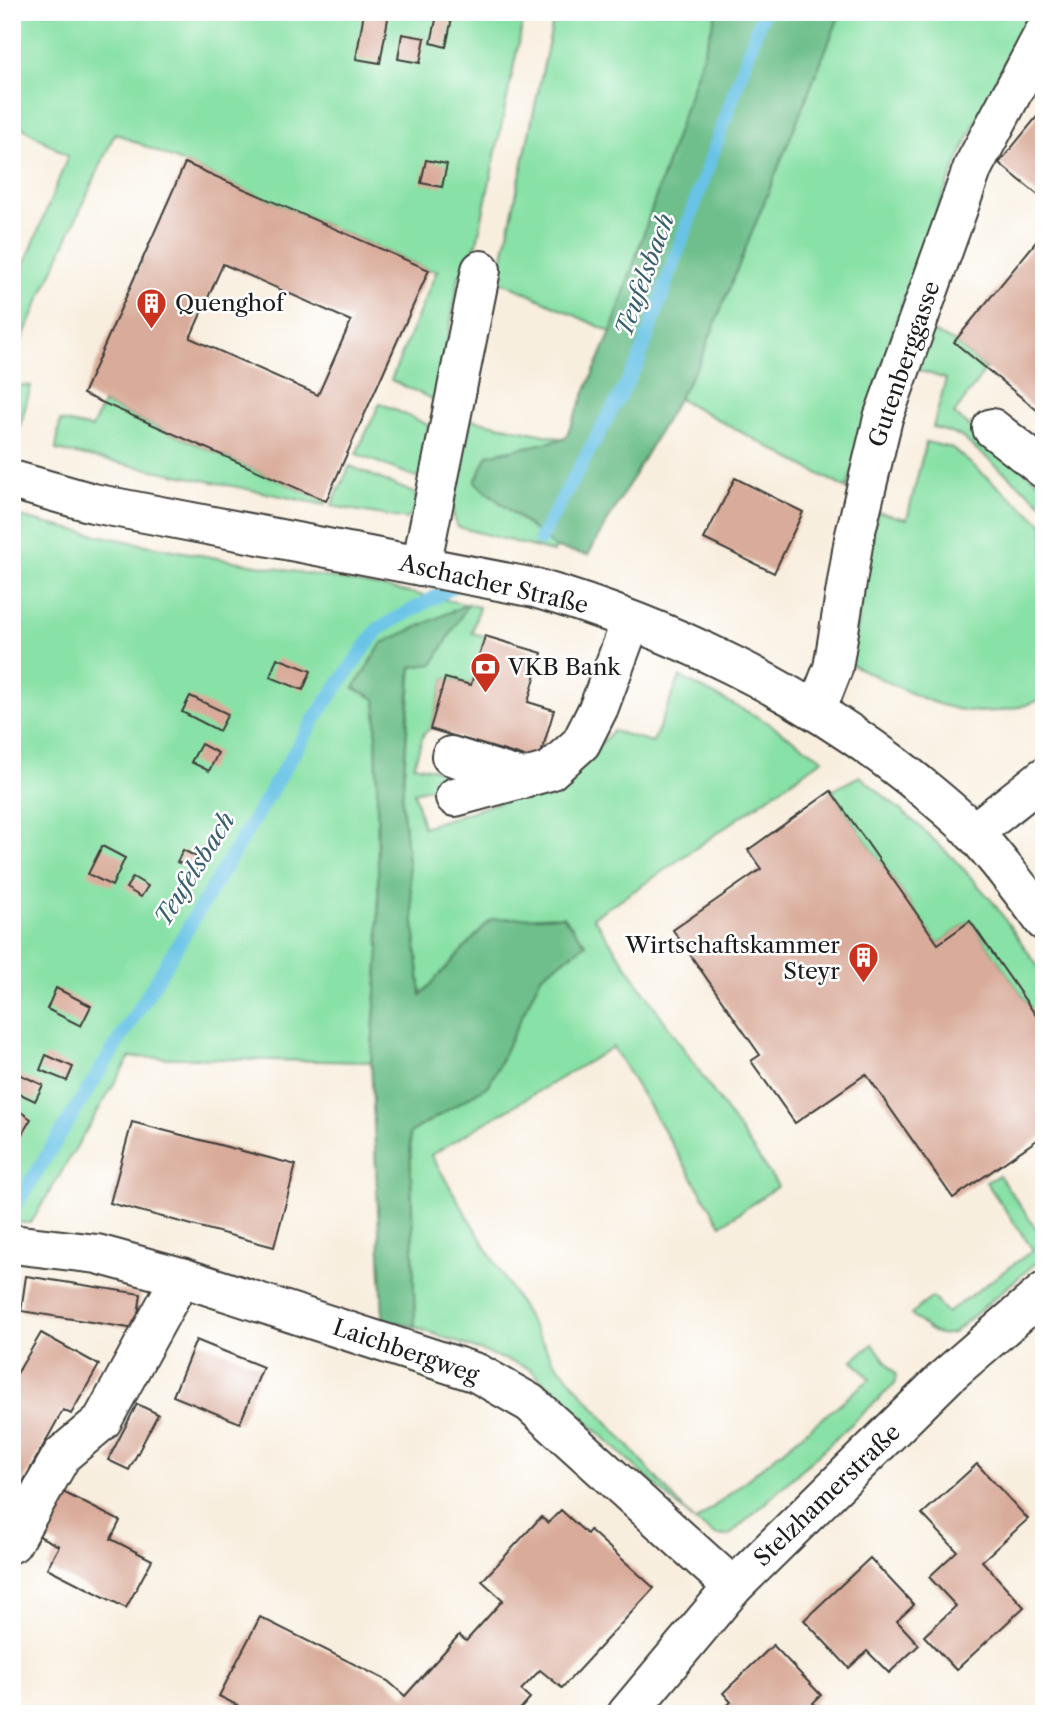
<svg xmlns="http://www.w3.org/2000/svg" width="1056" height="1726" font-family="'Libre Caslon Text',serif">
<rect width="100%" height="100%" fill="#fff"/>
<filter id="ink" filterUnits="userSpaceOnUse"><feTurbulence type="fractalNoise" baseFrequency=".0143" numOctaves="2"/><feDisplacementMap in="SourceGraphic" scale="14" xChannelSelector="R" yChannelSelector="G"/><feConvolveMatrix kernelMatrix="1 2 1 2 8 2 1 2 1" color-interpolation-filters="sRGB"/></filter>
<filter id="wash" filterUnits="userSpaceOnUse"><feTurbulence type="fractalNoise" baseFrequency=".00686" numOctaves="4" result="noise"/><feDisplacementMap in="SourceGraphic" scale="28" xChannelSelector="R" yChannelSelector="G"/><feGaussianBlur stdDeviation="1.57" result="paint"/><feColorMatrix in="noise" values="0 0 0 0 0 0 0 0 0 0 0 0 0 0 0 0 0 1.4 0 .05"/><feComposite in="paint" operator="in"/></filter>
<g filter="url(#wash)">
<rect width="100%" height="100%" fill="#f8eede"/>
<g fill="#88e1a6" stroke="#527e61" stroke-width="2">
<polygon points="12,12 525,12 477,243 459,277 437,397 432,399 391,380 437,270 429,270 115,133 12,361 12,297 68,156 20,126 12,126"/>
<polygon points="555,12 717,12 611,332 498,280"/>
<path d="M841 12H1032C972 119 924 234 887 350 873 396 860 443 847 489L678 398 700 361Z"/>
<polygon points="924,328 954,342 986,369 954,414 1044,486 1044,505 960,436 933,427 946,379 915,369"/>
<polygon points="12,385 31,386 16,441 12,440"/>
<polygon points="103,403 326,501 325,505 56,450 60,421 92,428"/>
<polygon points="380,403 426,424 429,428 421,476 418,478 356,454"/>
<path d="M469 419 564 439 488 455 475 482 556 548 553 552 458 527C443 507 464 444 469 419Z"/>
<path d="M926 442 952 448 1044 525V698C967 733 918 695 850 664L877 512 907 519Z"/>
<polygon points="350,466 414,493 417,498 414,513 406,519 331,506"/>
<path d="M12 515C166 555 324 572 479 607L472 633 485 636 471 685 445 678 430 729 424 733 414 765 452 773V782L414 792 423 827 562 782 613 731 653 742 680 677 760 718 823 759 640 887 593 917 778 1186 721 1225 613 1047 431 1155 553 1360 695 1522 870 1379 853 1360 873 1344 896 1375 894 1385 729 1536 716 1535 695 1522 529 1368 415 1327 410 1133 489 1085 541 976 586 944 421 996 402 801 412 667 433 663 467 604 355 688 376 699 379 951 371 1062 130 1057 31 1223 12 1222Z"/>
<polygon points="860,776 917,824 957,862 993,902 1044,975 1044,1027 970,921 938,944 831,791"/>
<path d="M999 1175 1044 1240V1256L953 1333C934 1339 924 1325 911 1314L932 1297 947 1313 1033 1250 986 1182Z"/>
</g>
<g fill="#6ebf8b" stroke="#456e54" stroke-width="2">
<polygon points="717,12 841,12 700,361 588,555 556,548 475,482 488,455 565,439 611,332"/>
<polygon points="468,604 433,664 411,667 402,801 421,995 491,919 563,916 586,944 541,976 489,1085 410,1133 415,1327 383,1319 371,1062 379,951 376,699 354,688 382,643"/>
</g>
<g fill="none" stroke-linecap="round" stroke-linejoin="round">
<g stroke="#68c3e6" stroke-width="14">
<polyline points="540,539 638,363 763,12"/>
<polyline points="12,1211 145,999 315,718 378,629 453,587"/>
</g>
</g>
<g id="blocks">
<g fill="#d9ab9a" fill-rule="evenodd">
<polygon points="364,12 389,13 380,63 356,59"/>
<polygon points="437,15 452,18 446,47 431,43"/>
<polygon points="402,34 425,38 420,63 398,59"/>
<polygon points="1044,108 1044,200 999,163"/>
<polygon points="426,160 447,164 442,187 421,183"/>
<path d="M185 163 429 270 326 501 83 394ZM223 264 351 321 318 395 190 338Z"/>
<polygon points="1044,232 1044,416 954,342"/>
<polygon points="735,478 803,512 774,573 704,539"/>
<polygon points="485,636 542,653 528,702 554,710 539,761 430,729 445,678 471,685"/>
<polygon points="277,658 311,671 303,690 270,677"/>
<polygon points="190,696 228,714 219,731 182,712"/>
<polygon points="201,744 218,753 209,771 191,762"/>
<polygon points="831,791 938,944 970,921 1044,1027 1044,1135 953,1198 866,1074 795,1123 751,1061 760,1055 673,930 761,869 748,850"/>
<polygon points="102,846 125,858 112,886 88,874"/>
<polygon points="183,850 201,859 195,871 177,862"/>
<polygon points="133,877 148,886 141,897 126,888"/>
<polygon points="56,988 91,1006 81,1026 47,1009"/>
<polygon points="46,1055 73,1067 67,1081 40,1070"/>
<polygon points="12,1071 43,1085 35,1101 12,1090"/>
<polygon points="18,1110 31,1119 19,1139 12,1135 12,1120"/>
<polygon points="132,1122 296,1165 274,1247 110,1203"/>
<polygon points="26,1276 141,1294 136,1329 21,1311"/>
<polygon points="41,1333 99,1365 71,1414 63,1410 12,1502 12,1382"/>
<polygon points="196,1340 263,1367 240,1423 173,1396"/>
<polygon points="137,1404 158,1414 129,1470 108,1460"/>
<polygon points="977,1464 1028,1519 982,1561 1024,1607 956,1670 924,1636 956,1606 929,1577 957,1551 922,1514"/>
<polygon points="61,1491 120,1521 111,1539 152,1560 126,1608 47,1568 59,1546 39,1536"/>
<polygon points="561,1510 587,1534 590,1530 654,1588 562,1688 540,1670 521,1690 530,1698 516,1714 254,1714 219,1696 260,1617 388,1681 405,1696 459,1635 466,1641 503,1600 482,1581 541,1517 548,1523"/>
<polygon points="870,1558 914,1605 897,1621 919,1645 889,1673 867,1651 849,1668 804,1620"/>
<polygon points="773,1645 821,1695 813,1703 823,1714 718,1714 731,1702 723,1693"/>
</g>
</g>
</g>
<g filter="url(#ink)">
<use href="#blocks" fill-opacity="0" stroke="#3d3c39" stroke-width="2"/>
<g fill="none" stroke-linecap="round" stroke-linejoin="round">
<defs>
<g id="minor">
<polyline points="992,428 1044,469"/>
<path d="M12 480 93 503 535 588C669 627 802 691 911 778 933 796 956 814 975 834 999 861 1022 891 1044 921"/>
<polyline points="421,566 481,270"/>
<polyline points="816,711 833,668 854,539 883,418 973,167 1044,33"/>
<polyline points="451,756 524,779"/>
<polyline points="455,797 550,771 581,743 599,707 631,621"/>
<polyline points="973,833 1044,777"/>
<polyline points="12,1244 97,1254 181,1277 477,1373 530,1403 733,1587"/>
<polyline points="12,1543 62,1455 102,1421 181,1277"/>
<polyline points="627,1714 733,1587 947,1376 1044,1292"/>
</g>
</defs>
<use href="#minor" stroke="#3d3c39" stroke-width="42"/>
<use href="#minor" stroke="#fff" stroke-width="38"/>
</g>
</g>
<defs>
<symbol id="building-pin" viewBox="-11 -11 22 30"><path d="M0 17L-7.5 6A9.5 9.5 0 1 1 7.5 6Z" fill="#c8321e" stroke="#fff"/><path d="M-4-6H4V6H1V3H-1V6H-4ZM-2.5-4.3h1.7v1.8h-1.7ZM.8-4.3h1.7v1.8H.8ZM-2.5-1h1.7V.8h-1.7ZM.8-1h1.7V.8H.8Z" fill="#fff"/></symbol>
<symbol id="bank-pin" viewBox="-11 -11 22 30"><path d="M0 17L-7.5 6A9.5 9.5 0 1 1 7.5 6Z" fill="#c8321e" stroke="#fff"/><path d="M-6-4H6V4H-6ZM0-2.3a2.3 2.3 0 1 0 0 4.6a2.3 2.3 0 1 0 0-4.6Z" fill="#fff"/></symbol>
</defs>
<g fill-rule="evenodd">
<use href="#building-pin" x="134" y="286" width="35" height="47"/>
<use href="#bank-pin" x="468" y="650" width="35" height="47"/>
<use href="#building-pin" x="846" y="940" width="35" height="47"/>
</g>
<g text-anchor="middle" stroke-width="5" stroke-linejoin="round" paint-order="stroke">
<g font-size="23" fill="#1c1c1c" stroke="#fff" text-anchor="start">
<text x="175" y="311">Quenghof</text>
<text x="508" y="675">VKB Bank</text>
<text x="840" y="953" text-anchor="end">Wirtschaftskammer<tspan x="840" dy="26">Steyr</tspan></text>
</g>
<g font-size="23" fill="#1c1c1c" stroke="#fff">
<text transform="translate(904 364) rotate(-71)" y="8">Gutenberggasse</text>
<text transform="translate(494 584) rotate(13)" y="8">Aschacher Straße</text>
<text transform="translate(406 1351) rotate(19)" y="8">Laichbergweg</text>
<text transform="translate(827 1495) rotate(-44)" y="8">Stelzhamerstraße</text>
</g>
<g font-size="24" font-style="italic" fill="#3a5f6d" stroke="#fff">
<text transform="translate(645 275) rotate(-70)" y="8">Teufelsbach</text>
<text transform="translate(195 869) rotate(-58)" y="8">Teufelsbach</text>
</g>
</g>
<rect width="1056" height="1726" fill="none" stroke="#fff" stroke-width="42"/>
</svg>
